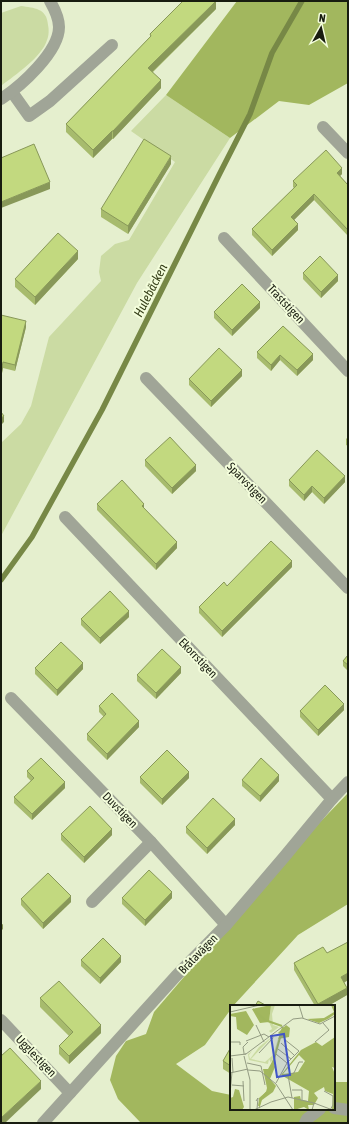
<svg xmlns="http://www.w3.org/2000/svg" width="349" height="1124" font-family="'Asap Condensed',sans-serif">
<rect width="100%" height="100%" fill="#e5efce"/>
<g fill="#cbdba3">
<path d="M21 6C34 8 47 8 48 25 49 29 49 36 47 40 42 57 15 75 1 86V13Z"/>
<polygon points="166,95 230,138 137,283 1,536 1,443 21,424 31,406 49,337 101,281 99,272 101,256 115,244 129,240 175,162 131,131"/>
</g>
<g fill="#a2b75e">
<polygon points="237,1 348,1 348,83 309,105 279,101 230,138 166,95"/>
<polygon points="348,793 348,904 298,935 233,1006 231,1006 231,1009 205,1045 176,1064 212,1091 231,1095 231,1109 334,1109 334,1082 348,1082 348,1123 141,1123 118,1099 110,1080 116,1056 126,1041 146,1034 154,1012 213,943 302,841"/>
</g>
<g fill="none" stroke-linecap="round" stroke-linejoin="round">
<polyline stroke="#778846" stroke-width="5.5" points="1,580 32,537 102,410 219,175 250,114 272,53 302,1"/>
<g stroke="#a0a597" stroke-width="12">
<polyline points="12,92 29,116 50,101 112,45"/>
<path d="M1 99C21 86 59 52 59 27 59 19 54 8 50 1"/>
<polyline points="323,127 348,153"/>
<polyline points="224,238 348,371"/>
<polyline points="146,378 348,588"/>
<polyline points="65,517 332,799"/>
<polyline points="11,698 151,842 226,925"/>
<polyline points="92,902 151,842"/>
<polyline points="1,1020 70,1093"/>
<polyline points="334,1108 348,1110"/>
<polyline points="43,1123 176,976 226,925 285,856 332,799 348,782"/>
<polyline points="305,1123 307,1119 320,1109"/>
</g>
</g>
<g fill="#a7bb6d">
<polygon points="216,9 153,72 161,88 113,139 112,139 93,158 66,132 66,124 150,37 150,34"/>
<polygon points="171,164 128,234 101,217 101,209"/>
<polygon points="342,174 340,176 348,185 348,236 314,200 294,220 298,230 272,256 252,235 252,229 294,188 293,187 293,181"/>
<polygon points="78,259 35,305 15,287 15,279"/>
<polygon points="303,273 338,281 321,298 303,279"/>
<polygon points="260,308 232,336 214,318 214,312"/>
<polygon points="1,315 26,327 15,371 3,368 1,378"/>
<polygon points="283,326 313,360 297,376 280,360 271,371 257,358 257,352"/>
<polygon points="242,376 211,407 189,385 189,379"/>
<polygon points="348,437 348,446 346,445 346,439"/>
<polygon points="145,460 196,471 172,494 145,466"/>
<polygon points="289,480 345,482 324,504 312,492 304,501 289,486"/>
<polygon points="97,504 177,548 156,570 97,510"/>
<polygon points="292,567 222,637 199,613 199,607 227,586"/>
<polygon points="129,617 100,644 81,625 81,619"/>
<polygon points="348,655 348,671 343,666 343,661"/>
<polygon points="35,668 83,669 57,696 35,674"/>
<polygon points="181,673 156,699 137,681 137,675"/>
<polygon points="99,706 139,727 107,760 87,740 87,734 104,717 99,712"/>
<polygon points="344,710 318,736 300,717 300,711"/>
<polygon points="27,771 65,788 32,820 14,803 14,797 31,781 27,777"/>
<polygon points="140,777 189,778 162,805 140,783"/>
<polygon points="242,780 279,781 260,802 242,786"/>
<polygon points="235,825 207,854 186,833 186,827"/>
<polygon points="61,834 112,835 84,863 61,840"/>
<polygon points="122,898 172,898 145,926 122,904"/>
<polygon points="21,899 71,902 43,929 21,905"/>
<polygon points="327,953 348,980 344,983 347,995 328,1006 315,1006 294,970 294,963"/>
<polygon points="81,960 121,962 100,984 81,966"/>
<polygon points="40,998 101,1033 69,1064 59,1054 59,1046 69,1036 40,1007"/>
<polygon points="231,1047 231,1074 223,1069 223,1061"/>
</g>
<g fill="#889859">
<polygon points="216,1 216,9 148,76 148,68"/>
<polygon points="161,80 161,88 113,139 113,131"/>
<polygon points="112,131 112,139 93,158 93,150"/>
<polygon points="171,156 171,164 128,234 128,226"/>
<polygon points="342,168 342,174 337,179 337,173"/>
<polygon points="50,182 50,189 1,208 1,202"/>
<polygon points="314,194 314,200 291,223 291,217"/>
<polygon points="298,224 298,230 272,256 272,250"/>
<polygon points="78,251 78,259 35,305 35,297"/>
<polygon points="338,275 338,281 321,298 321,292"/>
<polygon points="260,302 260,308 232,336 232,330"/>
<polygon points="26,321 26,327 15,371 15,365"/>
<polygon points="313,354 313,360 297,376 297,370"/>
<polygon points="280,355 280,360 271,371 271,365"/>
<polygon points="3,362 3,368 1,378 1,372"/>
<polygon points="242,370 242,376 211,407 211,401"/>
<polygon points="4,416 4,422 1,425 1,418"/>
<polygon points="196,465 196,471 172,494 172,488"/>
<polygon points="345,476 345,482 324,504 324,498"/>
<polygon points="312,486 312,492 304,501 304,495"/>
<polygon points="144,504 144,509 142,506"/>
<polygon points="177,542 177,548 156,570 156,564"/>
<polygon points="292,561 292,567 222,637 222,631"/>
<polygon points="129,611 129,617 100,644 100,638"/>
<polygon points="83,663 83,669 57,696 57,690"/>
<polygon points="181,667 181,673 156,699 156,693"/>
<polygon points="344,704 344,710 318,736 318,730"/>
<polygon points="139,721 139,727 107,760 107,754"/>
<polygon points="189,772 189,778 162,805 162,799"/>
<polygon points="279,775 279,781 260,802 260,796"/>
<polygon points="65,782 65,788 32,820 32,814"/>
<polygon points="235,819 235,825 207,854 207,848"/>
<polygon points="112,829 112,835 84,863 84,857"/>
<polygon points="172,892 172,898 145,926 145,920"/>
<polygon points="71,896 71,902 43,929 43,923"/>
<polygon points="3,924 3,929 1,931 1,925"/>
<polygon points="121,956 121,962 100,984 100,978"/>
<polygon points="348,973 348,980 341,984 341,977"/>
<polygon points="347,988 347,995 328,1006 318,1006 318,1004"/>
<polygon points="101,1025 101,1033 69,1064 69,1056"/>
<polygon points="41,1081 41,1089 5,1123 1,1123 1,1118"/>
</g>
<g fill="#c2d97f" stroke="#889859">
<polygon points="183,1 216,1 148,68 161,80 113,131 112,131 93,150 66,124 151,36 150,34"/>
<polygon points="144,139 171,156 128,226 101,209"/>
<polygon points="34,144 50,182 1,202 1,158"/>
<polygon points="326,150 342,168 337,173 348,185 348,230 314,194 291,217 298,224 272,250 252,229 297,185 293,181"/>
<polygon points="58,233 78,251 35,297 15,279"/>
<polygon points="320,256 338,275 321,292 303,273"/>
<polygon points="242,284 260,302 232,330 214,312"/>
<polygon points="1,315 26,321 15,365 3,362 1,372"/>
<polygon points="283,326 313,354 297,370 280,355 271,365 257,352"/>
<polygon points="219,348 242,370 211,401 189,379"/>
<polygon points="1,412 4,416 1,418"/>
<polygon points="170,437 196,465 172,488 145,460"/>
<polygon points="317,450 345,476 324,498 312,486 304,495 289,480"/>
<polygon points="122,480 144,504 142,506 177,542 156,564 97,504"/>
<polygon points="271,541 292,561 222,631 199,607 224,582 227,586"/>
<polygon points="110,591 129,611 100,638 81,619"/>
<polygon points="61,642 83,663 57,690 35,668"/>
<polygon points="162,649 181,667 156,693 137,675"/>
<polygon points="348,655 348,665 343,661"/>
<polygon points="325,685 344,704 318,730 300,711"/>
<polygon points="112,693 139,721 107,754 87,734 106,714 99,706"/>
<polygon points="167,750 189,772 162,799 140,777"/>
<polygon points="41,758 65,782 32,814 14,797 34,778 27,771"/>
<polygon points="261,758 279,775 260,796 242,780"/>
<polygon points="213,798 235,819 207,848 186,827"/>
<polygon points="90,806 112,829 84,857 61,834"/>
<polygon points="149,870 172,892 145,920 122,898"/>
<polygon points="48,873 71,896 43,923 21,899"/>
<polygon points="103,938 121,956 100,978 81,960"/>
<polygon points="348,942 348,973 341,977 347,988 318,1004 294,963 323,947 327,953"/>
<polygon points="59,981 101,1025 69,1056 59,1046 73,1032 40,998"/>
<polygon points="258,1001 267,1006 255,1006"/>
<polygon points="231,1047 231,1066 223,1061"/>
<polygon points="10,1048 41,1081 1,1118 1,1056"/>
</g>
<g text-anchor="middle" stroke-width="4" stroke-linejoin="round" paint-order="stroke">
<g font-size="12" fill="#181c10" stroke="#f3fddb">
<text transform="translate(286 304) rotate(47)" y="4">Traststigen</text>
<text transform="translate(247 483) rotate(46)" y="4">Sparvstigen</text>
<text transform="translate(198 658) rotate(46)" y="4">Ekorrstigen</text>
<text transform="translate(120 810) rotate(46)" y="4">Duvstigen</text>
<text transform="translate(198 954) rotate(-46)" y="4">Bråtavägen</text>
<text transform="translate(36 1056) rotate(46)" y="4">Ugglestigen</text>
</g>
<g font-size="13" font-style="italic" fill="#333c16" stroke="#f3fddb">
<text transform="translate(150 290) rotate(-63)" y="5">Hulebäcken</text>
</g>
</g>
<g transform="translate(230 1005)">
<rect width="105" height="105" fill="#e5efce"/>
<path d="M41 0H45L42 9 43 20 49 22 41 28 39 26 42 24 39 17ZM43 31 21 54 35 57 43 50 48 34 50 35 41 58 39 54 38 59 19 55 18 49 22 46 19 50 20 54 29 42Z" fill="#cbdba3"/>
<path d="M41 0 39 17 30 18 22 4ZM101 0 105 1V9L98 14 89 18 77 14 94 13 104 7ZM16 6 24 20 17 30 7 24 6 12 0 11V9ZM56 20 60 23 59 32 48 34 50 29 48 28ZM105 32V63L102 62 105 69V105L102 104 103 89 95 86 94 82 84 88 88 93 84 100H78L79 105 74 102 64 105V92L70 91 71 95 78 96 79 86 51 70 71 45 86 37 92 41ZM69 50 75 56 68 67 53 69ZM43 55 45 62 40 74 46 81 43 87 32 95 29 104V93L36 87 37 83 33 64H38ZM5 84 9 85 14 102 12 105H0V93L3 92Z" fill="#a2b75e" fill-rule="evenodd"/>
<path fill="none" stroke="#a0b65d" stroke-width="2" d="M23 4 35 15 52 21M39 72 53 22M29 101 30 95 37 87"/>
<path fill="none" stroke="#939b82" stroke-width="1" d="M69 0 73 13M0 7 30 0M26 20 34 37M16 36 34 29 39 32M0 37H10V40M85 37 99 25 93 18M51 38 64 50M48 44 61 54M14 48 13 42 18 37M29 48 43 33 42 30M16 49 63 14 72 13 90 19 105 11M46 49 57 58M0 51 16 49H13M14 51 20 75V105M2 53 3 67M17 58 31 61 35 80M18 65 30 66 46 79 63 105M0 68 18 64M13 76 14 96M46 78 57 58 69 46 54 34M2 80 14 81M62 85H72V96M94 86 103 91V100L100 105M0 89 2 67M62 93 58 70 64 68 69 57H73M26 96 28 93 27 104M24 105 41 97 58 92 84 98M82 105 84 98 100 104"/>
<path fill="#4055c8" fill-opacity="0.15" stroke="#4055c8" stroke-width="2" d="M54 29 60 70 47 72 41 31Z"/>
<rect width="105" height="105" fill="none" stroke="#181c10" stroke-width="2"/>
</g>
<rect width="349" height="1124" fill="none" stroke="#181c10" stroke-width="4"/>
<g transform="translate(321 28) rotate(8)" stroke="#f3fddb" stroke-width="3" paint-order="stroke">
<path d="M0-3L7 15L0 10L-7 15Z" fill="#181c10"/>
<text y="-6" font-size="11" font-weight="bold" text-anchor="middle" fill="#181c10">N</text>
</g>
</svg>
